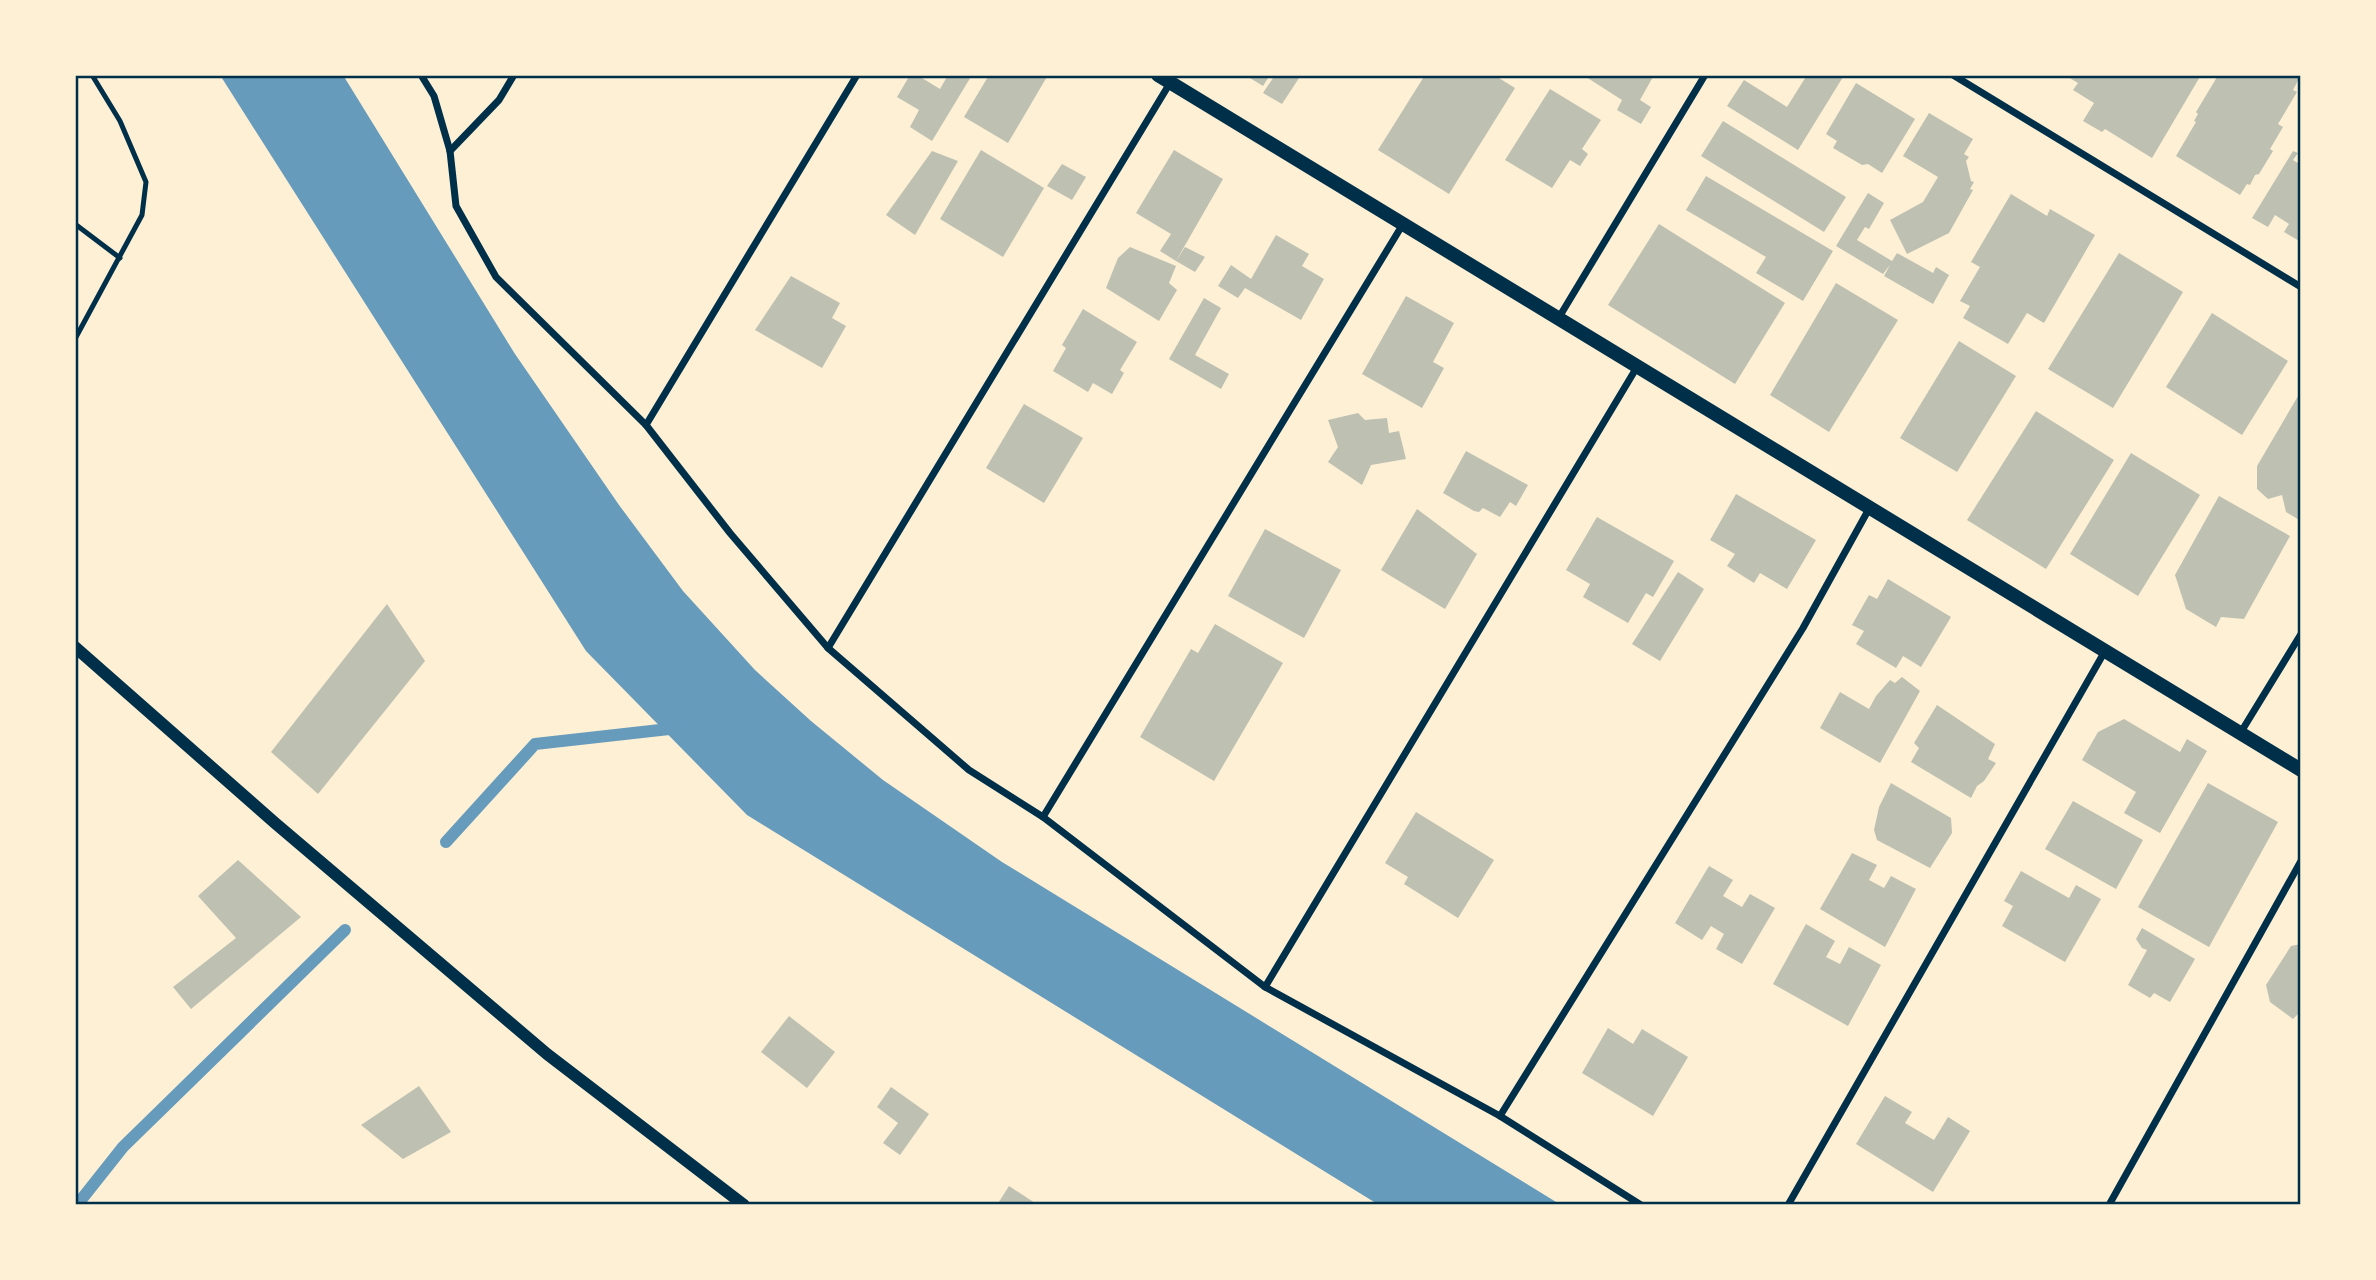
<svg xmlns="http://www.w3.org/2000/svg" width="2376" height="1280" font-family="Ubuntu,sans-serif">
<rect width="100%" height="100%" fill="#fdf0d5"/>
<polygon fill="#669bbc" points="220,75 343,75 515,354 619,505 683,591 755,670 811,721 883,780 1002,862 1561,1205 1379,1205 747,815 586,651"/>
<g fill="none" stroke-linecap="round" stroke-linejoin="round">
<g stroke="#669bbc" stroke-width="12">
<polyline points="446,842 535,744 678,728"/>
<polyline points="77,1205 123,1147 345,930"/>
</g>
</g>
<g fill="#bec0b2">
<polygon points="910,75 917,75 940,89 948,75 972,75 932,141 910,127 919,110 897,97"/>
<polygon points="989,75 1048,75 1008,143 964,117"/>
<polygon points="1252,75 1270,75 1263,86 1250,78"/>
<polygon points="1275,75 1301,75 1282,104 1263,93"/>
<polygon points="1425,75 1494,75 1515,88 1449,194 1378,150"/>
<polygon points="1583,75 1654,75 1640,100 1651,107 1641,124 1617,110 1622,100"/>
<polygon points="1807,75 1840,75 1843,77 1798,150 1727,106 1744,80 1787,107"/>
<polygon points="2069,75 2201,75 2152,158 2105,129 2102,132 2083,121 2094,103 2073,90 2078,83 2068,77"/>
<polygon points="2221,75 2301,75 2293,90 2297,92 2278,124 2283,127 2270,149 2273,151 2259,174 2255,175 2250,185 2247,184 2240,195 2176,156 2196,122 2194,121 2198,114 2196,112 2217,77 2220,78"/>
<polygon points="1856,83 1915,119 1882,173 1868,164 1862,165 1833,148 1837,141 1826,134"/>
<polygon points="1550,89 1601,120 1582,149 1588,154 1580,166 1570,160 1552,188 1505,160"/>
<polygon points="1929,113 1973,139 1964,154 1969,157 1966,161 1971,181 1974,182 1970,189 1973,190 1949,233 1907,254 1890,220 1923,202 1938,177 1903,156"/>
<polygon points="1723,121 1846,197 1824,232 1701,156"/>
<polygon points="981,150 1044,188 1003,257 940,219"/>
<polygon points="1174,150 1223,179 1176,261 1185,247 1205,257 1195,272 1176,261 1160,251 1171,234 1136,213"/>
<polygon points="932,151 958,161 915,235 886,215"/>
<polygon points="2293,151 2298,153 2293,160 2301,165 2301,242 2284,232 2289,224 2275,215 2268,227 2252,218"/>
<polygon points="1062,164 1086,177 1072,200 1047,186"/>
<polygon points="1706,176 1833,251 1803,301 1756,273 1766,257 1686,210"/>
<polygon points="1868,193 1884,203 1869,229 1865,227 1857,240 1892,261 1897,253 1933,273 1936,267 1949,275 1933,304 1884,276 1890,265 1883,274 1836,246"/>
<polygon points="2011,194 2047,216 2050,209 2095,235 2044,323 2027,313 2008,344 1963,318 1970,306 1960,301 1980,267 1971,262"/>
<polygon points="1659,224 1785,303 1735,384 1608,305"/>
<polygon points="1276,235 1309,254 1302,266 1324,279 1301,320 1245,288 1238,298 1218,286 1231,265 1251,279"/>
<polygon points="1130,247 1176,266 1169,283 1177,290 1159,321 1106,288 1118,258"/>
<polygon points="2119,253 2183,292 2113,408 2048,369"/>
<polygon points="791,276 840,303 832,318 846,326 822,368 755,330"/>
<polygon points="1836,283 1898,320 1829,432 1770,395"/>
<polygon points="1406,296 1454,323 1433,362 1444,368 1422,408 1362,374"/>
<polygon points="1204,298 1221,308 1195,355 1229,374 1221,389 1169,359"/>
<polygon points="1083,309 1137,342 1120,370 1124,373 1112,394 1093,383 1088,392 1053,371 1066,348 1062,345"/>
<polygon points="2212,313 2288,361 2242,435 2166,387"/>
<polygon points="1959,341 2016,376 1957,472 1900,438"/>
<polygon points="2301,391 2301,521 2286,512 2282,495 2268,499 2257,489 2257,466"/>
<polygon points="1024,404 1083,438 1044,503 986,468"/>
<polygon points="2036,411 2114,460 2046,569 1967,520"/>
<polygon points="1358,413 1365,420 1387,418 1389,433 1399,431 1406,459 1371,465 1362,485 1328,462 1338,447 1328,420"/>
<polygon points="1466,451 1528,485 1516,506 1510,502 1500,517 1483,508 1479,512 1474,511 1443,493"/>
<polygon points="2131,453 2200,495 2138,596 2070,554"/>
<polygon points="1736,494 1816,540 1787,589 1760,573 1754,583 1727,566 1735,554 1710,540"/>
<polygon points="2219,496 2290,536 2244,619 2221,617 2216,627 2186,609 2175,575"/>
<polygon points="1417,509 1477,554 1445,609 1381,570"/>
<polygon points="1597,517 1674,561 1653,597 1646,593 1628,623 1583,597 1590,584 1566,570"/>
<polygon points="1265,529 1341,570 1304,638 1228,596"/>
<polygon points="1678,572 1704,589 1660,661 1632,644"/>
<polygon points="1888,579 1951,617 1921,667 1903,656 1896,668 1856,644 1864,631 1852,625 1869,595 1877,599"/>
<polygon points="387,604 425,661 318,794 271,752"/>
<polygon points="1215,624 1283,663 1214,781 1140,737 1191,649 1198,653"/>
<polygon points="1902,677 1920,691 1880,763 1820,728 1840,692 1869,709 1876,696 1890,680 1895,683"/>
<polygon points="1937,705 1995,744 1988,759 1996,763 1984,781 1977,786 1971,798 1911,762 1919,748 1914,743"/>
<polygon points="2124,719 2180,752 2187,739 2207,751 2160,833 2124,813 2136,792 2082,760 2098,732"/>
<polygon points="1891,783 1951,818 1952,833 1930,868 1877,840 1874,830 1879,807"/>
<polygon points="2208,783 2278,822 2209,947 2138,907"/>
<polygon points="2073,801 2143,840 2116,889 2045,849"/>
<polygon points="1416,812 1494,860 1458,918 1404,884 1408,877 1385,863"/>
<polygon points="1852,853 1877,865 1869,880 1884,888 1891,876 1916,889 1885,947 1820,909"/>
<polygon points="238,860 301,917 191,1009 173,987 236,938 198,896"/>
<polygon points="1709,866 1733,880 1723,896 1742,907 1750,894 1775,908 1742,964 1716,949 1724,934 1711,926 1702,940 1675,923"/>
<polygon points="2021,871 2069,898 2076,885 2101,899 2065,962 2002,926 2013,906 2004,901"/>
<polygon points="1806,924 1835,941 1826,957 1840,964 1849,947 1881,965 1848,1026 1773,984"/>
<polygon points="2142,928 2195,959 2170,1002 2154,993 2150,998 2128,985 2147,950 2142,948 2136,939"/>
<polygon points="2301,944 2301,1011 2293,1019 2270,1002 2266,985 2291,946"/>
<polygon points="789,1016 835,1052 807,1088 761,1052"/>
<polygon points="1608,1028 1633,1044 1642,1029 1688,1057 1653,1116 1582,1073"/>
<polygon points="419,1086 451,1132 403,1159 361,1125"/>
<polygon points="891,1087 929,1114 900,1155 883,1143 898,1123 877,1107"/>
<polygon points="1885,1096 1912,1112 1905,1123 1934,1140 1948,1117 1970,1131 1933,1192 1856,1144"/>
<polygon points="1009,1186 1038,1205 997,1205"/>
</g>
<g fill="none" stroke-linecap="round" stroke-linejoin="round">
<g stroke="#003049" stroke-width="5">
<polyline points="75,224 120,258"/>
<polyline points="75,339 142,215 146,182 120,121 92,75"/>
</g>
<g stroke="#003049" stroke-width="7">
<polyline points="421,75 434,96 450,151 456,206 496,277 646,425 730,533 828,648 969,770 1043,817 1265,987 1500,1116 1641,1205"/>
<polyline points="1953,75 2301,287"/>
<polyline points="450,151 499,100 514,75"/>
<polyline points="1558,319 1705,75"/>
<polyline points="646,425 857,75"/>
<polyline points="828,648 1170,83"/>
<polyline points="2241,732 2301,634"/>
<polyline points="1043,817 1403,224"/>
<polyline points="1265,987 1637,367"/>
<polyline points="1500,1116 1803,628 1870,507"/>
<polyline points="1788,1205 2105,651"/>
<polyline points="2109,1205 2301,861"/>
</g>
<polyline stroke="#003049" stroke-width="12" points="75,647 275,823 547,1054 744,1205"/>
<polyline stroke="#003049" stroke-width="14" points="1158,75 2301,770"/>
</g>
<rect width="2376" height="1280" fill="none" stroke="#fdf0d5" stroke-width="154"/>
<rect x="77" y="77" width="2222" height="1126" fill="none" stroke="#003049" stroke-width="2.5"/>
</svg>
